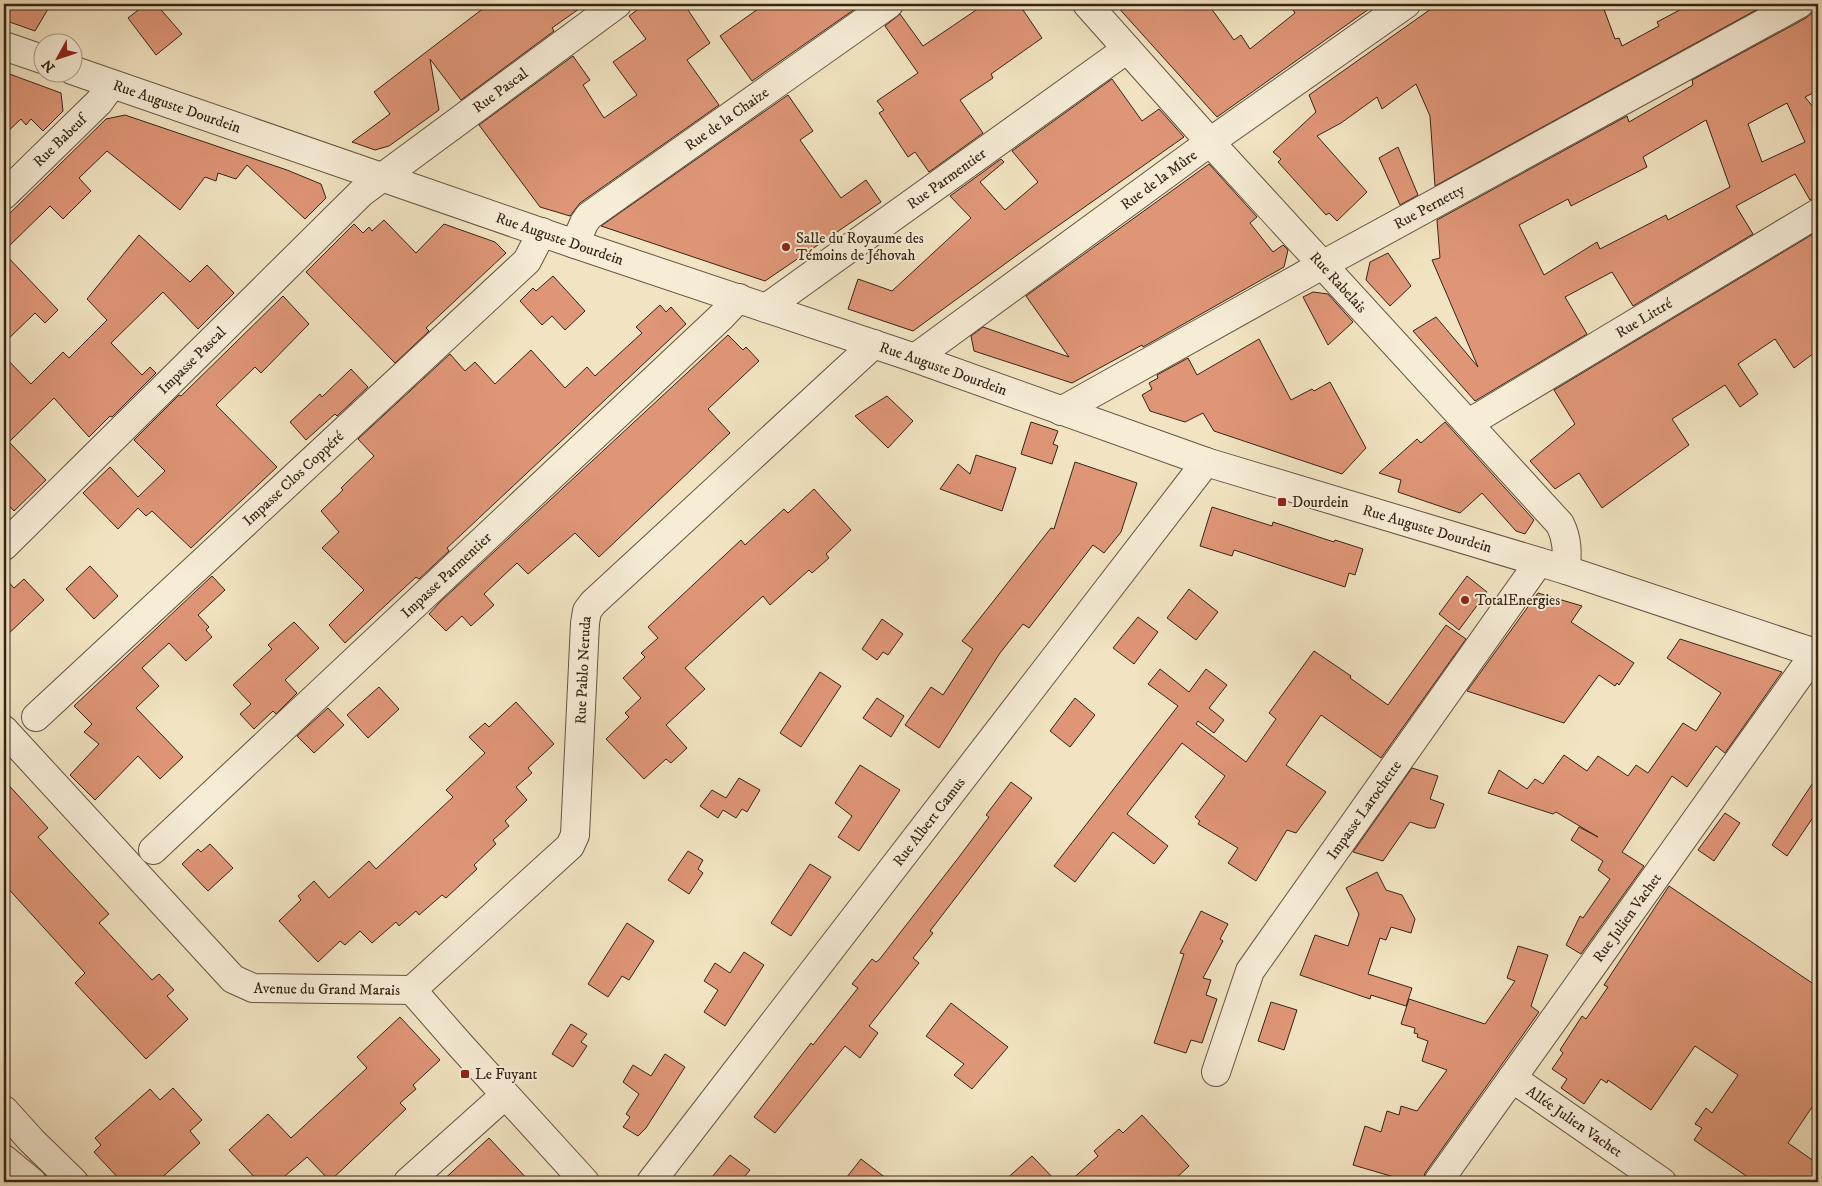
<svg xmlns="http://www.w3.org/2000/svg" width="1822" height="1186" font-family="'IM FELL DW Pica',serif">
<rect width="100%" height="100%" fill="#f2e4c2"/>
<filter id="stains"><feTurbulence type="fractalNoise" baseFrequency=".004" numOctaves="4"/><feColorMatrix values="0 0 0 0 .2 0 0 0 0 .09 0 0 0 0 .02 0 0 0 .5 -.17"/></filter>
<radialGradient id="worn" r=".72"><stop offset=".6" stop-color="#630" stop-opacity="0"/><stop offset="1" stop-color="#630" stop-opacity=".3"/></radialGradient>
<g fill="#df9677" stroke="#362416" fill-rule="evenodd">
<polygon points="4,4 51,4 35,31 4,20"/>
<polygon points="146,4 156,4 182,34 156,55 128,18"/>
<polygon points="489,4 586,4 552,28 554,31 461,100 430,59 439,110 389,146 375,150 352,142 390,114 374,92"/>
<polygon points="645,4 684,4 710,43 687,60 719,105 580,203 570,216 540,207 479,125 573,56 590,80 583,85 604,118 637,95 613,62 646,39 629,16"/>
<polygon points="765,4 862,4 752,81 720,36"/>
<polygon points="985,4 1019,4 1042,38 991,74 993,78 960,100 983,133 929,172 915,152 908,157 879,113 884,110 877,101 918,73 885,26 900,14 923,46"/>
<polygon points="1115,4 1208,4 1234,40 1241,35 1250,49 1295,13 1289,4 1376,4 1217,117"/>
<polygon points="1438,4 1602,4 1615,39 1619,38 1622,46 1659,26 1657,22 1691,4 1767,4 1435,186 1430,116 1416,84 1382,109 1377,97 1341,123 1317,136 1367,192 1337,221 1329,213 1326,215 1278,162 1281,159 1273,152 1316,112 1309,95"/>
<path d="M1815 4H1818V86L1814 88 1815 92 1805 97 1818 113V197L1810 200 1795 174 1736 206 1753 234 1633 306 1612 272 1565 297 1587 334 1475 401 1413 331 1436 317 1478 367 1432 260 1440 258 1437 220 1627 116 1629 122 1693 85 1692 80 1806 18 1813 12ZM1787 103 1805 142 1762 162 1748 124ZM1706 120 1730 187 1668 220 1666 215 1600 249 1597 242 1544 275 1519 225 1568 199 1571 206 1647 167 1643 157Z"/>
<polygon points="4,72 61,93 63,111 43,131 31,119 26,125 21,119 4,135"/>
<polygon points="1112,79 1142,121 1159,109 1184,137 1035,242 913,331 848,309 858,279 892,291 971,218 950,196 1001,159 1004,162 980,182 1005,210 1038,182 1012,151"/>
<polygon points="788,95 813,131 800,140 841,198 866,180 881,202 765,281 601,226"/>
<polygon points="125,115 287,170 321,184 326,198 305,219 247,165 236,179 218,173 216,181 205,177 180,210 107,151 79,178 91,191 63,219 50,206 4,251 4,219 106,119"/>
<polygon points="1398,147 1418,195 1400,205 1379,158"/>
<polygon points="1209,164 1257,217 1250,223 1273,252 1283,245 1288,250 1284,267 1143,347 1142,345 1072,383 974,351 971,336 983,327 1069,357 1026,296"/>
<polygon points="384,220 416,253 444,224 495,242 506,253 426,328 429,331 395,363 306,272 354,224 363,233 369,227 372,231"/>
<polygon points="1818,231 1818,350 1794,368 1775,339 1738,364 1758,394 1740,407 1725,385 1672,419 1689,445 1602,508 1579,473 1555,489 1530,461 1575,424 1554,390"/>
<polygon points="139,235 190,282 207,265 234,293 198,329 163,292 111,343 142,375 150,367 156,373 112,417 110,416 89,437 54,398 9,442 46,480 14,511 4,500 4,356 31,384 63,352 69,358 107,320 87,299"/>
<polygon points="4,253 58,310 45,323 35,313 4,343"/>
<polygon points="1388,253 1411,286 1390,306 1366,280 1370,262"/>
<polygon points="553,276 585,311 565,330 552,316 542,325 520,301 533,288 536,291"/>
<polygon points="1313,292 1328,294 1353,322 1328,345 1303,297"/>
<polygon points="283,296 309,324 261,373 255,367 216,405 277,467 191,548 152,511 146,516 138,508 118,529 83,493 110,467 138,497 165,471 134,440 179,395 181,396"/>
<polygon points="660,305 666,312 671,307 686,324 447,548 449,551 419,579 416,577 345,643 329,625 364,590 322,548 339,532 321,511 343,490 341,488 374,456 358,439 450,354 465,371 475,362 495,384 531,350 565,388 587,367 595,376 642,333 636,327"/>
<polygon points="728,335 743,350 746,347 759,361 708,409 730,433 599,557 575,533 528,574 517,563 484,594 494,605 471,626 462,616 446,631 429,614 440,602"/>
<polygon points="1259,339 1291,400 1312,389 1314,391 1330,382 1366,448 1342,474 1214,431 1203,413 1185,422 1150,411 1142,395 1152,389 1149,383 1158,378 1157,375 1188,358 1197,375"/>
<polygon points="351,369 368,387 337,416 335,414 306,440 290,422 320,394 322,397"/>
<polygon points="887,396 913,421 888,448 855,416"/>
<polygon points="1031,422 1058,431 1053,444 1058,446 1052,464 1021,454"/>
<polygon points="1445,422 1534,520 1525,534 1516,531 1482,493 1460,513 1398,492 1401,480 1379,473 1417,439 1421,443"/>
<polygon points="976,455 1016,468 1002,511 940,489 958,464 970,474"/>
<polygon points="1075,462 1137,483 1121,532 1104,553 1093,545 1029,628 1023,624 1000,653 939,748 905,725 931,687 943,695 973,649 962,641 1051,528 1054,529"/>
<polygon points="814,489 851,530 826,554 829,558 812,573 809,570 770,605 763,596 685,668 705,689 666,725 687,748 671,763 666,759 644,779 606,739 629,717 625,713 641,698 623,678 645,657 641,653 658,638 648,627 741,540 745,545 784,509 788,513"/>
<polygon points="1212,507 1272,526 1273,522 1334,542 1335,540 1363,549 1355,575 1349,573 1345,587 1234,550 1232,556 1200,546"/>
<polygon points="90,566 118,596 94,619 66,589"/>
<polygon points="212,576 225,590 198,615 209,627 206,630 212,637 186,661 169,643 142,668 159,686 136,708 183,757 160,779 138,756 95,800 70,775 99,744 84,732 92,724 74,706"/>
<polygon points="1467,576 1487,592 1459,630 1439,614"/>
<polygon points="4,577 14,588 24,579 44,600 4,638"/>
<polygon points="1189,589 1218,612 1196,640 1167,618"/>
<polygon points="1538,593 1582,606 1571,622 1634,663 1619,685 1617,683 1615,686 1599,675 1564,723 1467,691"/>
<polygon points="1138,617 1158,632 1134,664 1113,648"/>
<polygon points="882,619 903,634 888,655 883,652 877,660 862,649"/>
<polygon points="294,622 319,648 285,680 297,693 276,714 273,711 254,729 240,714 251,704 233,685 272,649 268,645"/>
<polygon points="1446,625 1466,639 1381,758 1321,715 1286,765 1326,792 1296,833 1287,830 1256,881 1228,863 1238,848 1198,824 1200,821 1195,817 1225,776 1182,743 1127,814 1168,846 1154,864 1113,832 1075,882 1054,866 1178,706 1148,684 1160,669 1189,692 1206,669 1227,685 1209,708 1224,720 1214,733 1198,721 1196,724 1246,762 1276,719 1269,713 1314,651 1351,676 1350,678 1388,705"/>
<polygon points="1680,639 1782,672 1725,753 1716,746 1687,787 1672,776 1622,852 1644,866 1581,954 1566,945 1580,916 1583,918 1610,879 1598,870 1603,861 1571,840 1579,827 1598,837 1556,812 1553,814 1488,793 1499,770 1527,789 1535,779 1543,784 1564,755 1587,771 1598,756 1628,776 1636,765 1648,773 1683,723 1696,731 1721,693 1667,658"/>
<polygon points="820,672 841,686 801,747 780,733"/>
<polygon points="379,687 399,709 368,738 347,715"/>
<polygon points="877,698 904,716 891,737 863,718"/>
<polygon points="1075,698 1095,715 1070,747 1050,731"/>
<polygon points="516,702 554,744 528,768 532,773 516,787 527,800 505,821 509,826 493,840 496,844 474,865 477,869 446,898 442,895 419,915 416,911 399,926 396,922 372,943 360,931 345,945 340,941 318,962 279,921 301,900 298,896 314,881 329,898 369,861 376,869 453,797 446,790 485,753 469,737 485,723 489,727"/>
<polygon points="328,708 344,725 314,753 297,736"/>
<polygon points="860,765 900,790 859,851 838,837 852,816 835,803"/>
<polygon points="1412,768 1438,776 1430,799 1444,804 1435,828 1428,828 1410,822 1383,861 1353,852"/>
<polygon points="1818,775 1818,810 1787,856 1772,845"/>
<polygon points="739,778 760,790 747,812 742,809 736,818 723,810 718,818 700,806 712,790 726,798"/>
<polygon points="4,780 48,828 38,837 109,914 99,923 152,980 159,974 174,990 167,996 188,1019 146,1059 75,983 85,973 4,884"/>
<polygon points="1011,782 1032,798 930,931 933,933 913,958 919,963 869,1026 878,1033 860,1058 845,1046 775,1133 754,1117 811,1043 813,1045 858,988 852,984 872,959 876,962 879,960 959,857 989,817 986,815"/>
<polygon points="1725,813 1740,823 1714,861 1698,850"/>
<polygon points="210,844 233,868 208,891 182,864 198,849 201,852"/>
<polygon points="688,851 703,860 698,869 703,873 689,894 668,880"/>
<polygon points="810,864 831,877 791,936 771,923"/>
<polygon points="1377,872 1386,890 1402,895 1415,919 1411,933 1391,927 1386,940 1380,938 1368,974 1412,988 1406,1006 1371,995 1370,999 1300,975 1315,935 1348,946 1359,914 1346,888"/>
<polygon points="1669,886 1818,987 1818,1098 1788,1143 1818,1164 1818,1182 1755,1182 1694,1140 1702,1128 1695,1124 1706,1108 1712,1113 1738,1075 1695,1046 1651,1110 1608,1080 1607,1083 1601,1079 1584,1104 1561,1088 1567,1079 1552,1069 1563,1053 1560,1050 1582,1016 1586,1019 1608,987 1604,985"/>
<polygon points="1201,911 1228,924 1220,939 1223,941 1203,978 1211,980 1206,995 1217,999 1202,1043 1191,1040 1186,1053 1154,1043 1184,954 1180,953"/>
<polygon points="627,923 654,941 629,980 622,976 608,997 588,984"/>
<polygon points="1518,946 1548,955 1531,1006 1539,1012 1425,1173 1423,1182 1392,1182 1394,1177 1353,1165 1365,1126 1381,1132 1387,1111 1399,1115 1401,1106 1417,1111 1447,1070 1422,1061 1428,1041 1417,1037 1418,1034 1414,1033 1415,1028 1401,1024 1409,999 1485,1024 1515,981 1507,978"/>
<polygon points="744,952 764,965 725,1026 704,1012 718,990 704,981 715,963 730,973"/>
<polygon points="1271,1002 1297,1010 1284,1050 1258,1041"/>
<polygon points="951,1003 1008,1047 972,1089 954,1075 964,1064 926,1036"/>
<polygon points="400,1017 440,1060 413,1085 416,1089 400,1103 406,1109 330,1181 307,1157 278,1182 259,1182 229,1150 268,1114 291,1138 367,1068 357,1057"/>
<polygon points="571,1024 587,1034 581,1042 587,1046 573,1067 552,1054"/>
<polygon points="665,1054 685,1067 646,1128 638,1136 623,1127 630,1117 626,1114 639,1094 623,1082 633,1065 651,1076"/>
<polygon points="173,1088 202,1120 190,1131 200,1143 157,1182 122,1182 94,1152 101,1145 95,1138 150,1089 160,1100"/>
<polygon points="1142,1115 1189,1166 1172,1182 1069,1182 1098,1156 1094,1151 1119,1129 1123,1133"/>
<polygon points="489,1138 530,1182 441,1182"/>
<polygon points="730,1155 750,1170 740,1182 708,1182"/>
<polygon points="1032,1156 1057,1182 1003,1182"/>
<polygon points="861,1159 891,1182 843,1182"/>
</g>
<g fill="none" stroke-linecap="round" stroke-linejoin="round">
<defs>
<g id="street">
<path id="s1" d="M1087 4 1210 142 1560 524C1568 540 1567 553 1566 570"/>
<polyline points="4,46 42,59"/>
<path id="s2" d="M72 70 575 244 915 358 1206 462 1566 570 1818 654"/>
<path id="s3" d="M4 195 99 102 112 84"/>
<path id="s4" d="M575 244 584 223 589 216 889 4"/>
<path id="s5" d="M766 308 1127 49"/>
<path id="s6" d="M915 358 1210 142 1406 4"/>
<path id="s7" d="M1061 411 1324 264 1799 4"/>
<path id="s8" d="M1469 423 1818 213"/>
<path id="s9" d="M4 546 361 193 617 4"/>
<path id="s10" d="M36 717 527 261 542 232"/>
<path id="s11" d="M4 730 233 979 253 988 412 990 461 1046 585 1182"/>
<path id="s12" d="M153 850 722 316 739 298"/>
<path id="s13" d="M412 990 570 846 575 835 585 623 587 611 593 603 874 344"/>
<path id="s14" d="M1216 1072 1250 971 1539 562"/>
<path id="s15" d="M1512 1078 1662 1182"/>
<polyline points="4,1110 32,1141 74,1182"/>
<polyline points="4,1159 32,1182"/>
<polyline points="408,1182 505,1095"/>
<path id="s16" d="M651 1182 1206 462"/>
<path id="s17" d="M1438 1182C1564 1004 1693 827 1818 649"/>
</g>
</defs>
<use href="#street" stroke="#655441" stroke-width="30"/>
<use href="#street" stroke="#f7edd7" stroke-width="28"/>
</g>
<g fill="#8f2418" stroke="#f7edd7" stroke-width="2">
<circle cx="786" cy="247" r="5"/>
<rect x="1277" y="497" width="10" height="10" rx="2.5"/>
<circle cx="1465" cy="600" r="5"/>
<rect x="460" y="1069" width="10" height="10" rx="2.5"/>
</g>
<g text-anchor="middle" stroke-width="4" stroke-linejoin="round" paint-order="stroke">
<g font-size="15" fill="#362416" stroke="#f7edd7">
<text dy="5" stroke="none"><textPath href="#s9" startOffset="675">Rue Pascal</textPath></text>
<text dy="5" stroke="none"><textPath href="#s2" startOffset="111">Rue Auguste Dourdein</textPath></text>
<text dy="5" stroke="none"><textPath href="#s4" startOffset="200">Rue de la Chaize</textPath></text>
<text dy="5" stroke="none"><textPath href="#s3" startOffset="78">Rue Babeuf</textPath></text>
<text dy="5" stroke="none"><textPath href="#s5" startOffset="222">Rue Parmentier</textPath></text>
<text dy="5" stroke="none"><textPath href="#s6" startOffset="302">Rue de la Mûre</textPath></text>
<text dy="5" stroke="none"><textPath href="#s7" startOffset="421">Rue Pernetty</textPath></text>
<text dy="5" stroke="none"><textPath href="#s2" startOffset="516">Rue Auguste Dourdein</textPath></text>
<text dy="5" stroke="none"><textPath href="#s1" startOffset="375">Rue Rabelais</textPath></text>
<text dy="5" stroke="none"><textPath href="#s8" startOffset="204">Rue Littré</textPath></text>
<text dy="5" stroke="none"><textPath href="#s9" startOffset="264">Impasse Pascal</textPath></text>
<text dy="5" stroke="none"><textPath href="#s2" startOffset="921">Rue Auguste Dourdein</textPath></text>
<text dy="5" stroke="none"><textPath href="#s10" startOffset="351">Impasse Clos Coppéré</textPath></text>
<text dy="5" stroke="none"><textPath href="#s2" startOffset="1431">Rue Auguste Dourdein</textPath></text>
<text dy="5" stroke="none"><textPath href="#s12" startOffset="402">Impasse Parmentier</textPath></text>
<text dy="5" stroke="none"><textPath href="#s13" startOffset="391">Rue Pablo Neruda</textPath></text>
<text dy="5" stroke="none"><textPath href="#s14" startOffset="304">Impasse Larochette</textPath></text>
<text dy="5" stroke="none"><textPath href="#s16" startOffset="455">Rue Albert Camus</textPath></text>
<text dy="5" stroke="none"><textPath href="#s17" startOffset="325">Rue Julien Vachet</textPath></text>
<text dy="5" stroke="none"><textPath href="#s11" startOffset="434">Avenue du Grand Marais</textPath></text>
<text dy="5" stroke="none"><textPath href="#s15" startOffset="76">Allée Julien Vachet</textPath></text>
</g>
<g font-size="15" fill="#362416" stroke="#f7edd7" text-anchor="start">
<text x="796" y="243">Salle du Royaume des<tspan x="796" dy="17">Témoins de Jéhovah</tspan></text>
<text x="1292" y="507">Dourdein</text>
<text x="1475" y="605">TotalEnergies</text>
<text x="475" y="1079">Le Fuyant</text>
</g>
</g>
<rect width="1822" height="1186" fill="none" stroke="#f2e4c2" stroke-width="20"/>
<rect x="5" y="5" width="1812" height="1176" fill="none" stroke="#362416" stroke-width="2.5"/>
<rect x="10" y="10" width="1802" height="1166" fill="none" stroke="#362416"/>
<g transform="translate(58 58) rotate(230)"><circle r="24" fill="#f7edd7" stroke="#aa9d8a"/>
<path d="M0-4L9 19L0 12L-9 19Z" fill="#8f2418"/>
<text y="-8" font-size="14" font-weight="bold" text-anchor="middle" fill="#362416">N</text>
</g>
<rect width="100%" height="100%" filter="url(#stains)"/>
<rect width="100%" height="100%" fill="url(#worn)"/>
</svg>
